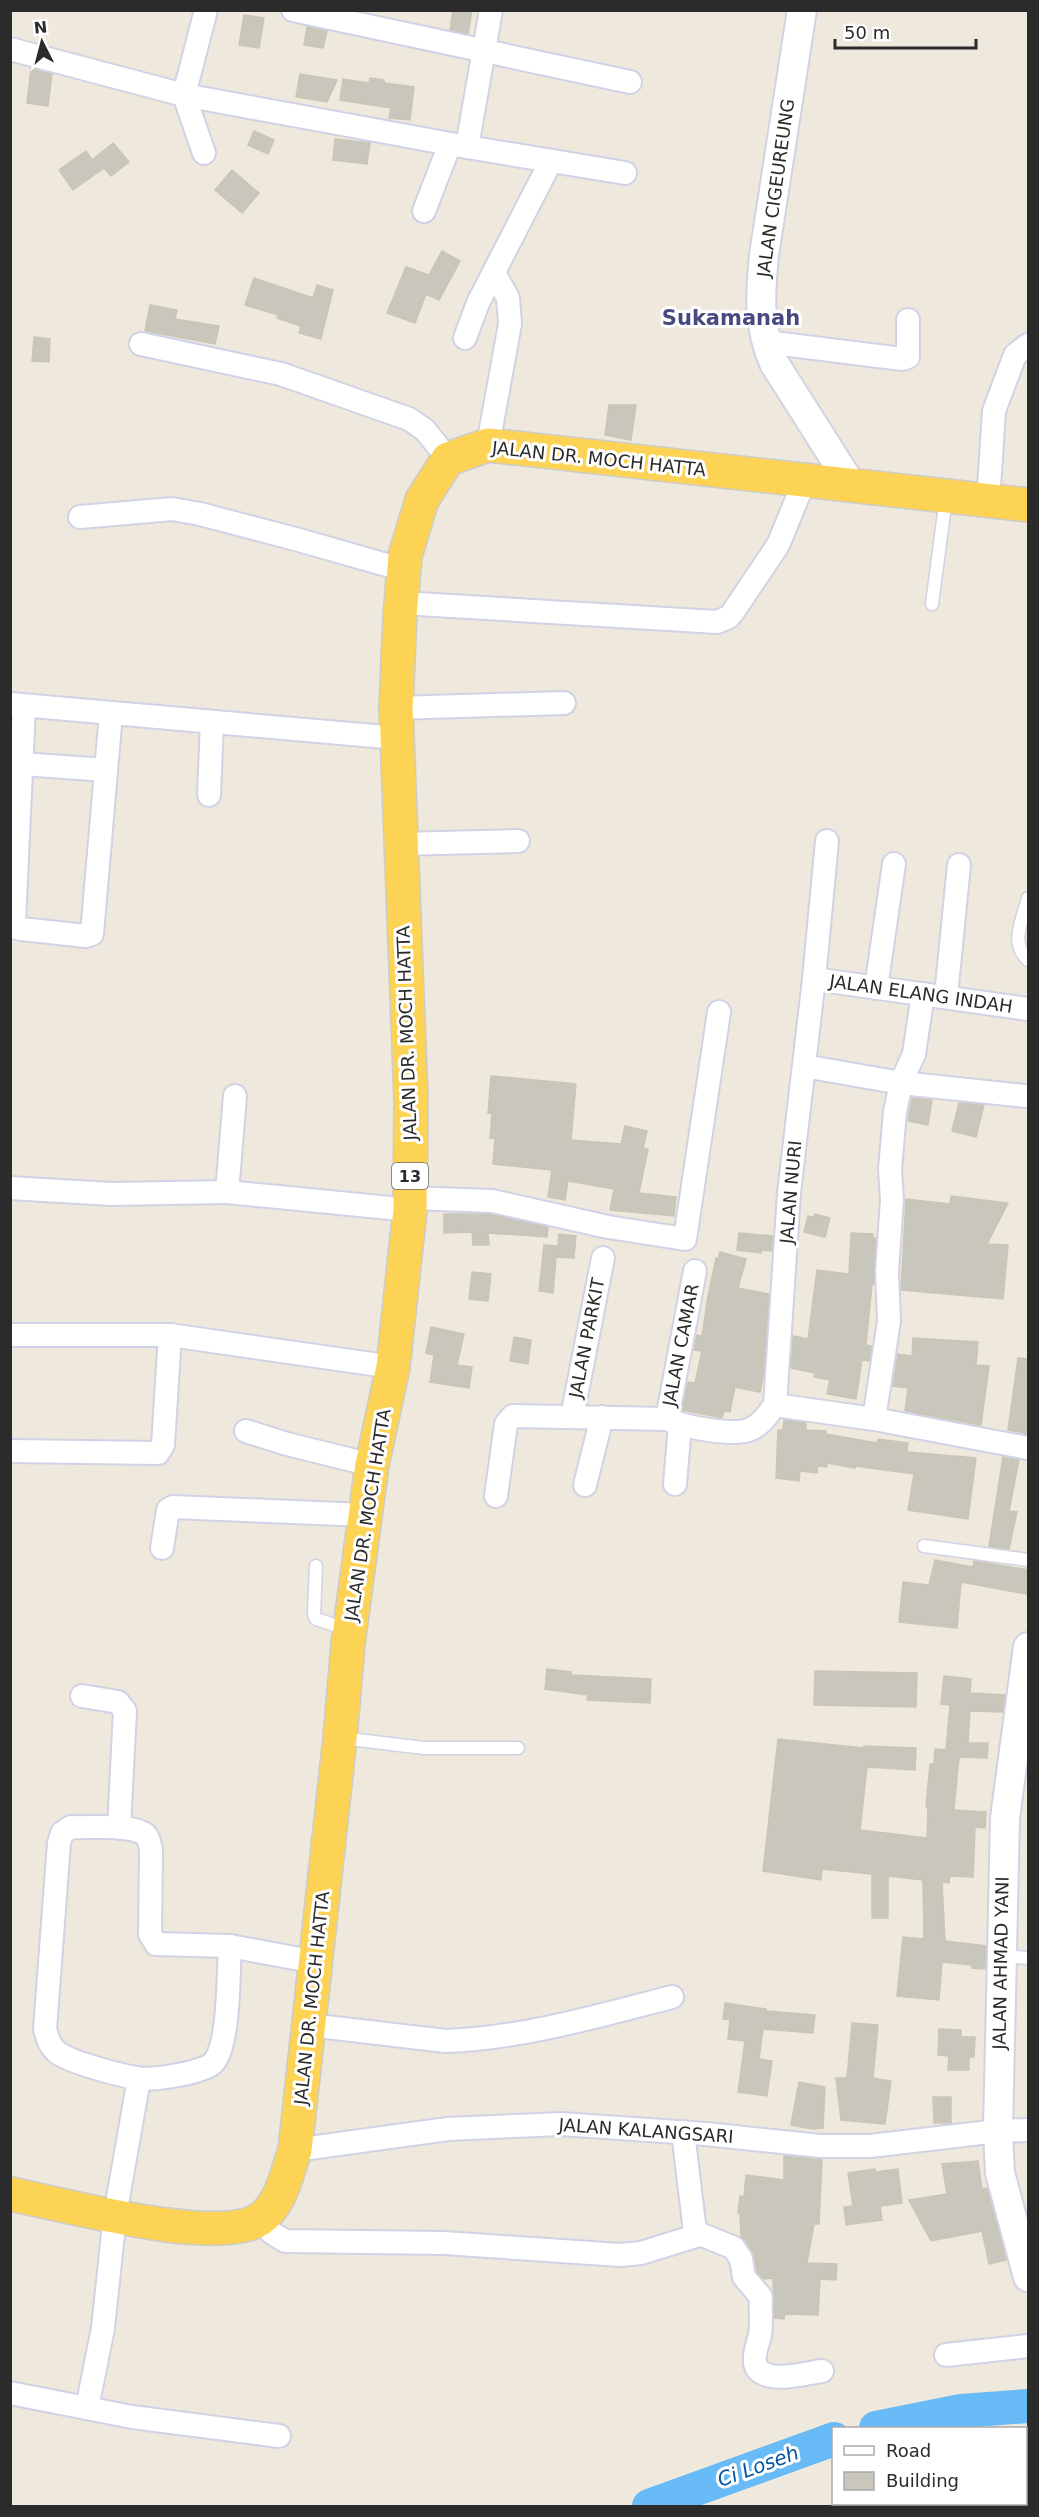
<svg xmlns="http://www.w3.org/2000/svg" width="1039" height="2517" font-family="'DejaVu Sans',sans-serif">
<rect width="100%" height="100%" fill="#eee9dc"/>
<g fill="none" stroke-linecap="round" stroke-linejoin="round">
<g stroke="#68bbf7" stroke-width="34">
<polyline points="876,2428 961,2411 1028,2406"/>
<polyline points="649,2506 834,2439"/>
</g>
</g>
<g fill="#c9c6bc" stroke="#cac6b6" stroke-width="1.5">
<polygon points="453,10 472,10 468,34 450,30"/>
<polygon points="244,15 264,18 259,48 239,45"/>
<polygon points="307,27 327,31 323,48 304,45"/>
<polygon points="31,69 52,74 48,106 27,103"/>
<polygon points="300,74 337,80 327,102 296,97"/>
<polygon points="370,78 384,80 384,83 414,87 410,120 389,118 391,108 340,100 343,79 369,83"/>
<polygon points="254,131 274,140 268,154 248,145"/>
<polygon points="335,139 370,143 367,164 333,160"/>
<polygon points="113,143 129,162 111,176 104,168 73,190 59,170 86,151 92,160"/>
<polygon points="232,170 259,193 242,213 215,190"/>
<polygon points="442,251 460,261 439,300 426,294 415,323 387,313 406,267 429,275"/>
<polygon points="254,278 313,298 317,285 333,290 321,339 299,333 301,326 277,318 278,315 245,305"/>
<polygon points="150,305 177,310 175,319 219,326 215,344 145,331"/>
<polygon points="34,337 50,339 49,362 32,361"/>
<polygon points="609,405 636,405 631,440 605,435"/>
<polygon points="491,1076 576,1084 571,1140 621,1144 625,1126 647,1131 643,1148 648,1149 639,1193 676,1197 674,1216 610,1210 614,1189 568,1181 565,1200 548,1197 552,1170 493,1164 495,1139 490,1138 492,1114 488,1113"/>
<polygon points="912,1098 932,1100 928,1125 908,1121"/>
<polygon points="959,1103 984,1105 976,1137 952,1131"/>
<polygon points="951,1196 1008,1203 987,1244 1008,1245 1003,1299 901,1290 906,1199 950,1204"/>
<polygon points="444,1214 490,1214 548,1227 547,1237 488,1233 489,1245 473,1245 472,1232 444,1233"/>
<polygon points="815,1214 830,1218 825,1237 804,1232 808,1216 814,1217"/>
<polygon points="739,1233 773,1236 772,1251 761,1250 761,1253 737,1250"/>
<polygon points="851,1233 873,1234 873,1238 876,1238 874,1284 872,1284 866,1345 872,1346 869,1361 862,1360 856,1399 827,1394 830,1380 814,1377 815,1373 791,1368 793,1336 808,1339 817,1270 849,1274"/>
<polygon points="559,1234 576,1236 574,1258 557,1257"/>
<polygon points="544,1245 557,1246 553,1293 539,1291"/>
<polygon points="720,1252 746,1259 738,1288 769,1294 764,1372 760,1392 735,1387 730,1412 724,1411 722,1418 682,1410 688,1382 695,1383 702,1351 694,1350 697,1335 702,1336 708,1296 716,1258 718,1259"/>
<polygon points="472,1272 491,1274 488,1301 469,1299"/>
<polygon points="431,1327 464,1334 457,1365 472,1367 469,1388 430,1382 434,1355 426,1353"/>
<polygon points="514,1337 531,1340 528,1364 510,1361"/>
<polygon points="913,1338 978,1342 976,1365 989,1366 981,1425 905,1411 908,1388 893,1386 898,1354 912,1356"/>
<polygon points="1018,1358 1029,1359 1029,1434 1008,1430"/>
<polygon points="784,1420 806,1423 806,1430 826,1431 826,1434 877,1443 878,1439 908,1443 907,1452 976,1458 968,1519 908,1510 914,1474 855,1466 855,1468 827,1463 827,1467 818,1466 817,1473 800,1471 799,1481 776,1478 778,1430 783,1430"/>
<polygon points="1003,1457 1019,1460 1009,1511 1017,1512 1009,1549 989,1546"/>
<polygon points="935,1560 973,1567 974,1561 1029,1570 1027,1594 961,1582 957,1628 899,1622 903,1582 929,1585"/>
<polygon points="547,1669 571,1672 571,1675 651,1679 650,1703 587,1700 588,1695 545,1689"/>
<polygon points="815,1671 917,1673 916,1707 814,1705"/>
<polygon points="944,1676 971,1679 970,1693 1005,1695 1003,1712 970,1711 968,1743 988,1743 987,1758 959,1757 954,1810 986,1812 985,1828 975,1827 973,1877 950,1876 949,1883 942,1882 945,1941 986,1946 985,1969 972,1968 972,1965 942,1962 939,2000 897,1996 903,1937 924,1939 923,1880 888,1876 888,1918 872,1918 872,1874 822,1869 821,1880 763,1871 778,1739 864,1748 864,1746 916,1748 915,1770 867,1767 860,1830 927,1838 928,1808 926,1807 930,1764 934,1764 935,1749 946,1750 950,1705 941,1704"/>
<polygon points="725,2003 766,2009 766,2011 815,2015 813,2033 763,2029 759,2059 772,2061 767,2096 738,2092 745,2041 728,2039 730,2020 723,2019"/>
<polygon points="852,2023 878,2025 873,2078 891,2081 885,2124 841,2120 836,2078 847,2078"/>
<polygon points="939,2029 961,2030 961,2037 975,2037 974,2057 969,2057 969,2070 948,2070 949,2056 938,2055"/>
<polygon points="799,2082 825,2087 823,2128 812,2129 791,2125"/>
<polygon points="933,2097 951,2097 951,2123 934,2123"/>
<polygon points="784,2156 822,2160 819,2224 814,2224 807,2263 837,2264 836,2280 820,2279 818,2315 785,2314 784,2319 774,2318 773,2278 763,2279 757,2271 753,2252 741,2237 740,2213 738,2213 740,2196 744,2197 746,2175 784,2180"/>
<polygon points="978,2161 982,2189 987,2188 1006,2260 989,2264 982,2231 931,2241 909,2200 947,2194 942,2164"/>
<polygon points="875,2169 875,2172 898,2169 902,2203 880,2206 882,2220 846,2225 844,2207 853,2206 848,2173"/>
</g>
<g fill="none" stroke-linecap="round" stroke-linejoin="round">
<defs>
<g id="service">
<polyline points="932,604 946,498"/>
<path d="M1028 898C1023 919 1009 943 1028 960"/>
<polyline points="924,1546 1028,1560"/>
<polyline points="316,1566 314,1614 316,1619 349,1630"/>
<polyline points="341,1738 424,1748 518,1748"/>
<polyline points="1002,1956 1028,1958"/>
</g>
<g id="minor">
<polyline points="206,10 184,95 467,147"/>
<polyline points="293,10 630,82"/>
<polyline points="491,10 467,147 625,173"/>
<polyline points="10,49 184,95 204,153"/>
<polyline points="424,211 450,144"/>
<polyline points="465,338 478,303 551,161"/>
<polyline points="766,342 902,359 908,357 908,320"/>
<polyline points="141,344 281,374 409,419 425,430 448,459"/>
<polyline points="488,445 510,324 508,298 494,273"/>
<polyline points="988,502 994,411 1015,355 1028,345"/>
<polyline points="80,517 172,509 200,514 299,540 404,570"/>
<polyline points="401,603 717,622 729,617 733,612 778,545 804,482"/>
<polyline points="10,704 397,738"/>
<polyline points="24,706 14,923 17,928 21,929 86,936 92,934 111,713"/>
<polyline points="396,708 564,703"/>
<polyline points="22,764 106,770"/>
<polyline points="209,795 212,722"/>
<polyline points="400,844 518,841"/>
<polyline points="814,979 1028,1009"/>
<polyline points="876,988 894,864"/>
<polyline points="946,996 959,865"/>
<polyline points="804,1066 901,1083 1025,1096"/>
<polyline points="235,1096 227,1192 410,1210"/>
<polyline points="10,1188 111,1194 227,1192"/>
<polyline points="410,1198 492,1201 608,1227 685,1239 719,1012"/>
<polyline points="10,1335 170,1335 393,1367"/>
<polyline points="775,1405 789,1193 814,979 827,841"/>
<polyline points="775,1405 874,1419 1028,1448"/>
<polyline points="572,1417 603,1258"/>
<polyline points="667,1419 695,1271"/>
<polyline points="874,1419 889,1321 887,1271 892,1200 890,1169 895,1112 901,1083 914,1054 923,994"/>
<polyline points="246,1431 287,1444 372,1465"/>
<polyline points="10,1451 158,1453 163,1445 170,1335"/>
<polyline points="675,1484 680,1425"/>
<polyline points="585,1485 602,1417"/>
<path d="M496 1496 506 1424 513 1416 667 1419C684 1427 734 1437 751 1429 762 1424 768 1414 775 1405"/>
<polyline points="162,1548 168,1510 173,1507 365,1515"/>
<polyline points="82,1696 118,1702 125,1711 119,1828"/>
<path d="M71 1827C91 1828 125 1824 143 1833 149 1836 149 1843 151 1849L150 1934 156 1944 230 1946C228 1973 230 2045 213 2063 203 2073 150 2081 137 2078 118 2075 73 2063 58 2053 49 2046 48 2039 45 2029L59 1843 62 1833Z"/>
<polyline points="230,1946 316,1962"/>
<path d="M309 2025 446 2041C523 2038 598 2016 672 1997"/>
<path d="M683 2132 695 2232 734 2248 741 2259 744 2277 761 2297C760 2309 762 2323 760 2335 756 2351 746 2371 771 2376 786 2379 807 2373 822 2371"/>
<polyline points="295,2150 448,2129 561,2124 706,2134 820,2146 870,2146 998,2131 1028,2130"/>
<polyline points="259,2220 272,2233 285,2241 444,2243 620,2255 641,2253 699,2235"/>
<polyline points="946,2355 1028,2346"/>
<polyline points="10,2393 132,2417 279,2436"/>
<polyline points="87,2408 103,2328 115,2215 139,2079"/>
</g>
<g id="tertiary">
<path d="M802 10 764 255C760 295 758 326 774 363L852 486"/>
<polyline points="1028,1647 1005,1818 998,2131 1000,2173 1028,2277"/>
</g>
<path id="trunk" d="M10 2194C61 2204 219 2247 260 2219 281 2205 287 2173 295 2150L340 1738 348 1644 372 1465 393 1367 410 1210 411 1099 396 708 400 615 405 556 422 500 448 459 488 445 1028 505"/>
</defs>
<use href="#service" stroke="#d1d2e5" stroke-width="15"/>
<use href="#minor" stroke="#d1d2e5" stroke-width="26"/>
<use href="#tertiary" stroke="#d1d2e5" stroke-width="32"/>
<use href="#trunk" stroke="#ccc" stroke-width="36"/>
<use href="#service" stroke="#fff" stroke-width="12"/>
<use href="#minor" stroke="#fff" stroke-width="22"/>
<use href="#tertiary" stroke="#fff" stroke-width="28"/>
<use href="#trunk" stroke="#fdd356" stroke-width="33"/>
</g>
<g text-anchor="middle" stroke-width="6" stroke-linejoin="round" paint-order="stroke">
<rect fill="#fff" stroke="#6b6b6b" stroke-width="1.5" x="392" y="1163" width="36" height="26" rx="4.5"/>
<g font-size="16" font-weight="bold" fill="#2b2b2b">
<text x="410" y="1182">13</text>
</g>
<g font-size="18" fill="#2b2b2b" stroke="#fff">
<text transform="translate(776 188) rotate(-82)" y="6">JALAN CIGEUREUNG</text>
<text transform="translate(599 459) rotate(6)" y="6">JALAN DR. MOCH HATTA</text>
<text transform="translate(921 994) rotate(8)" y="6">JALAN ELANG INDAH</text>
<text transform="translate(407 1033) rotate(-92)" y="6">JALAN DR. MOCH HATTA</text>
<text transform="translate(791 1192) rotate(-85)" y="6">JALAN NURI</text>
<text transform="translate(587 1338) rotate(-79)" y="6">JALAN PARKIT</text>
<text transform="translate(681 1345) rotate(-79)" y="6">JALAN CAMAR</text>
<text transform="translate(368 1515) rotate(-81)" y="6">JALAN DR. MOCH HATTA</text>
<text transform="translate(1001 1963) rotate(-89)" y="6">JALAN AHMAD YANI</text>
<text transform="translate(312 1998) rotate(-84)" y="6">JALAN DR. MOCH HATTA</text>
<text transform="translate(646 2131) rotate(4)" y="6">JALAN KALANGSARI</text>
</g>
<g font-size="20" font-style="italic" fill="#0456a7" stroke="#fff">
<text transform="translate(758 2466) rotate(-20)" y="7">Ci Loseh</text>
</g>
<g font-size="21" font-weight="bold" fill="#48497f" stroke="#fff">
<text x="731" y="325">Sukamanah</text>
</g>
</g>
<rect width="1039" height="2517" fill="none" stroke="#2b2b2b" stroke-width="24"/>
<rect x="832" y="2427" width="195" height="78" fill="#ffffff" stroke="#aaaaaa" stroke-width="1.5"/>
<rect x="844" y="2446" width="30" height="9" fill="#ffffff" stroke="#aaaaaa" stroke-width="1.5"/>
<text x="886" y="2457" font-size="18" fill="#2b2b2b">Road</text>
<rect x="844" y="2472" width="30" height="18" fill="#c9c6bc" stroke="#aaaaaa" stroke-width="1.5"/>
<text x="886" y="2487" font-size="18" fill="#2b2b2b">Building</text>
<g transform="translate(42 42) rotate(354)" stroke="#ffffff" stroke-width="4.5" paint-order="stroke">
<path d="M0-4.5L10 22L0 15L-10 22Z" fill="#2b2b2b"/>
<text y="-9" font-size="16" font-weight="bold" text-anchor="middle" fill="#2b2b2b">N</text>
</g>
<path d="M835 39v9h141v-9" fill="none" stroke="#2b2b2b" stroke-width="3"/>
<text x="844" y="39" font-size="18" fill="#2b2b2b" stroke="#ffffff" stroke-width="4.5" paint-order="stroke">50 m</text>
</svg>
